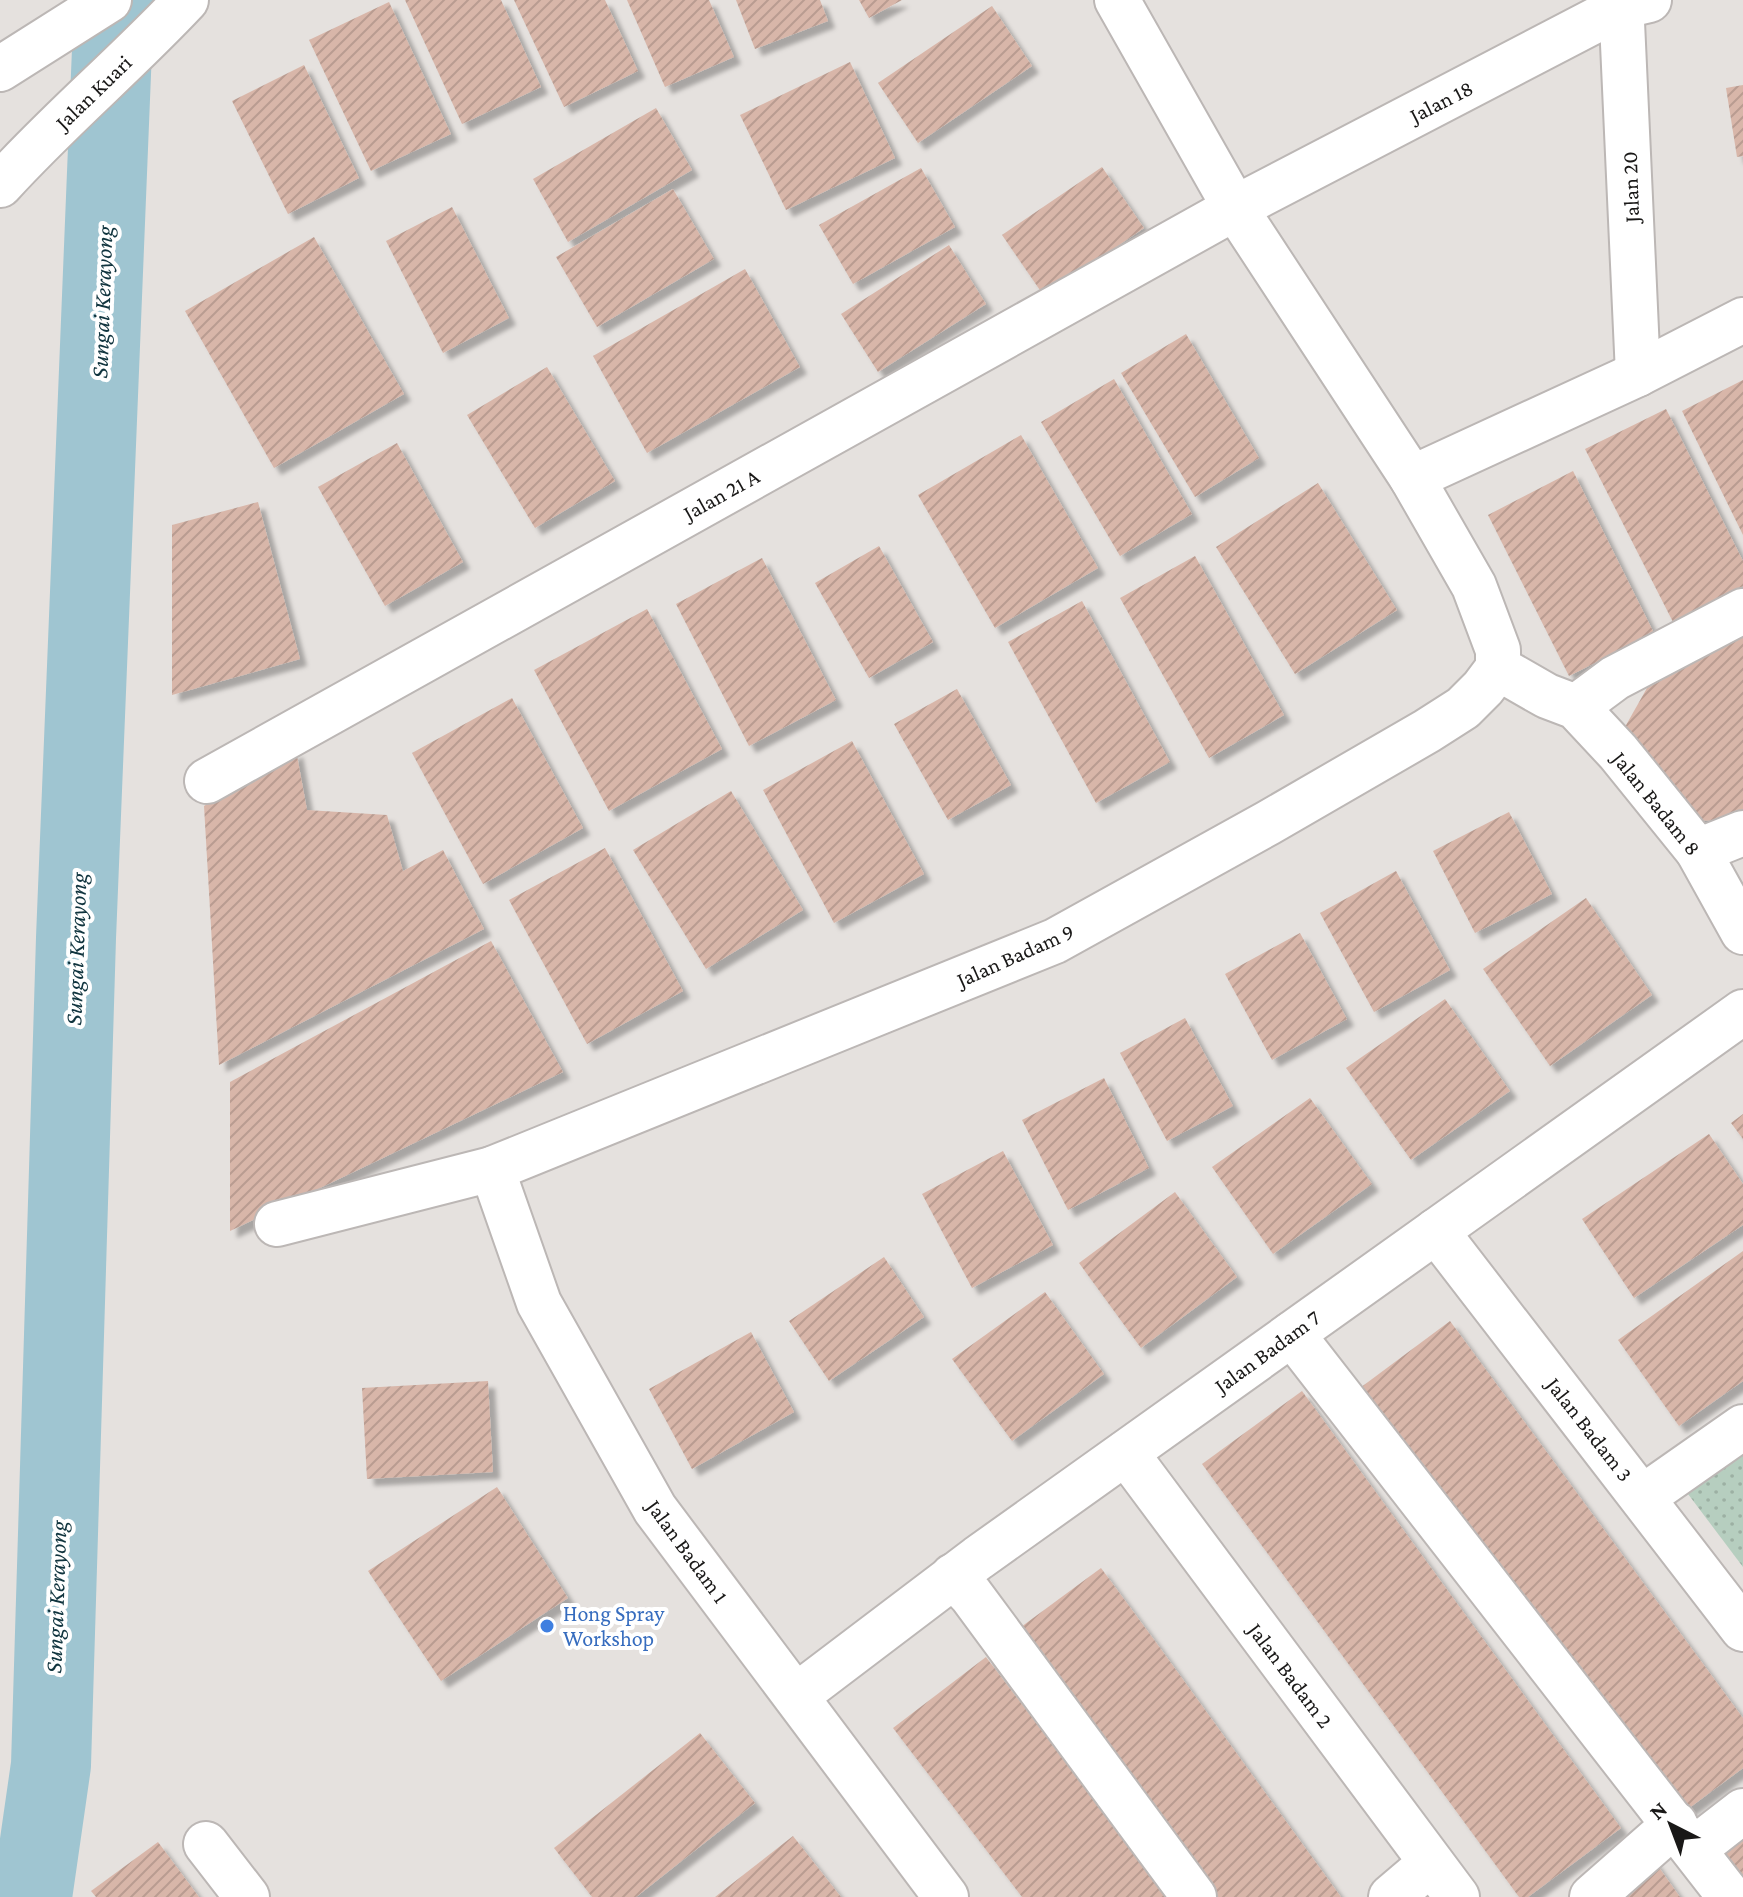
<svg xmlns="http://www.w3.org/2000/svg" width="1743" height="1897" font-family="'Crimson Pro',serif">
<defs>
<pattern id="park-dots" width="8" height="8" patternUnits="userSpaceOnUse" patternTransform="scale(2)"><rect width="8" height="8" fill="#b6cebf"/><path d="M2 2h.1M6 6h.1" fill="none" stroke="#9cb0a3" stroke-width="1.8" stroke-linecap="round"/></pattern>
<pattern id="building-hatch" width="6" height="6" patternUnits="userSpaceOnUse" patternTransform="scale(2)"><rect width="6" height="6" fill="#d8b6a9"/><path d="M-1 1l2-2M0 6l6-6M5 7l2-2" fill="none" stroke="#b99c91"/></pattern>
<filter id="shadow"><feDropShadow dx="7" dy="7" stdDeviation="2" flood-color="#0004"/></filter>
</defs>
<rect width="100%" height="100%" fill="#e5e1de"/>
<polygon fill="url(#park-dots)" points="1743,1442 1743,1567 1682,1486"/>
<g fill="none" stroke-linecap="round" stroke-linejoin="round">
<polyline stroke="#9fc5d1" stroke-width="80" points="32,1897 51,1765 76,938 114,0"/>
</g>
<g fill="url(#building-hatch)" filter="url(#shadow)">
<polygon points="405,0 501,0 541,87 462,124"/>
<polygon points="514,0 605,0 638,71 564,107"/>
<polygon points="627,0 709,0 734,57 665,87"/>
<polygon points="736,0 820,0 828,21 755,49"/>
<polygon points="859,0 902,0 869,18"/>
<polygon points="389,2 451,134 371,171 309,40"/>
<polygon points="992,6 1032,66 918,143 878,83"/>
<polygon points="850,62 895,158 786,210 740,115"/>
<polygon points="304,65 359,178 288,214 232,101"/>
<polygon points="1743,85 1743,156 1737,157 1726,88"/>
<polygon points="656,108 692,170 568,242 533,179"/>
<polygon points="1102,167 1144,228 1044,296 1002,235"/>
<polygon points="921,168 955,227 853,284 819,225"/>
<polygon points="673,189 714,259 597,327 556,257"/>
<polygon points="452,207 509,318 443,353 386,241"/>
<polygon points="314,237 404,394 274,468 185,311"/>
<polygon points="949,245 986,304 878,372 841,314"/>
<polygon points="745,269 800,367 647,453 593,356"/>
<polygon points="1186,334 1259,458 1195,497 1121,373"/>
<polygon points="547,367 615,481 535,528 467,415"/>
<polygon points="1114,379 1192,514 1120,556 1041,422"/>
<polygon points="1743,380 1743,535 1682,411"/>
<polygon points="1666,409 1743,561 1743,586 1673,622 1585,449"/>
<polygon points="1021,435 1098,568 995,628 918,495"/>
<polygon points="397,443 463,562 385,606 318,487"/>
<polygon points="1573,471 1654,633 1569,676 1488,515"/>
<polygon points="1318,483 1397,610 1295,674 1216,547"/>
<polygon points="258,502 300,659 172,695 172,525"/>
<polygon points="879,546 933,642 869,678 815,583"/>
<polygon points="1195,556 1284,715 1209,758 1120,598"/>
<polygon points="762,558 836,700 749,746 676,604"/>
<polygon points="1082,601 1170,762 1096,803 1008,642"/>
<polygon points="647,609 722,749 609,811 534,670"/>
<polygon points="1743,636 1743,811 1726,820 1686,821 1625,727 1647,688"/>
<polygon points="957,689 1011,785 948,820 894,724"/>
<polygon points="512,698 583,828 483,884 412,753"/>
<polygon points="852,741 924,874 834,923 763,790"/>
<polygon points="296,750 307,810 387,815 403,871 443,850 484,929 219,1065 204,806"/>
<polygon points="731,791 803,910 706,969 633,850"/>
<polygon points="1509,812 1552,894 1475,933 1433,851"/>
<polygon points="605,848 683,991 587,1044 509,900"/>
<polygon points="1396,871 1450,970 1374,1012 1320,913"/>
<polygon points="1586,898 1652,995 1550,1066 1483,969"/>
<polygon points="1300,933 1347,1019 1272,1060 1225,974"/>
<polygon points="491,941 563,1072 230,1231 230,1082"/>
<polygon points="1445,999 1510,1091 1411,1160 1346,1068"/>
<polygon points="1185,1018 1233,1106 1167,1141 1120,1053"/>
<polygon points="1104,1078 1149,1168 1068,1210 1022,1120"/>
<polygon points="1310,1098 1372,1184 1273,1254 1212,1167"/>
<polygon points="1743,1114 1743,1139 1731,1123"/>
<polygon points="1709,1134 1743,1184 1743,1225 1634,1298 1582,1219"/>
<polygon points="1003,1151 1053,1245 972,1288 922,1194"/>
<polygon points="1175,1192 1237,1277 1141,1348 1079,1263"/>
<polygon points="1743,1251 1743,1381 1679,1426 1618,1340"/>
<polygon points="884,1257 924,1317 829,1381 789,1321"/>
<polygon points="1045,1292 1104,1374 1012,1441 952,1359"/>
<polygon points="1450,1321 1743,1718 1743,1768 1677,1817 1360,1388"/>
<polygon points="751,1332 794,1412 692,1469 649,1389"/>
<polygon points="488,1381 493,1472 367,1479 362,1388"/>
<polygon points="1302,1391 1621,1828 1528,1897 1519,1897 1202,1464"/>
<polygon points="497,1487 568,1598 441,1681 368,1571"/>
<polygon points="1101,1568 1155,1641 1341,1897 1217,1897 1181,1848 1021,1627"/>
<polygon points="986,1657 1168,1897 1022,1897 893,1728"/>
<polygon points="700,1733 755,1803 636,1897 592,1897 554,1848"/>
<polygon points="1743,1822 1743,1897 1706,1849"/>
<polygon points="793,1836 841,1897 715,1897"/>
<polygon points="158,1842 199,1897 96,1897 91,1891"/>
<polygon points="1653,1859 1680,1897 1600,1897"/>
</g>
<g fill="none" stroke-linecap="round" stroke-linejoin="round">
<defs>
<g id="minor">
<polyline points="1117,0 1235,208 1412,478 1474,586 1498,650 1498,668 1547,696 1576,707 1618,752 1698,851 1743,932"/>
<polyline points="1621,0 1638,374"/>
<polyline points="0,69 109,0"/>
<path d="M0 185C59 120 126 64 186 0"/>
<polyline points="1412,478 1638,374 1743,320"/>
<polyline points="1576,707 1615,678 1743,611"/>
<polyline points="207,781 1235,208 1623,6 1649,0"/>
<polyline points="1698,851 1743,833"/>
<polyline points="492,1169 539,1303 655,1509 946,1897"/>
<polyline points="277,1224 492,1169 1055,941 1268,823 1427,731 1463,708 1483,688 1498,668"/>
<polyline points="1436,1231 1743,1629"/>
<polyline points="1292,1334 1730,1897"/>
<polyline points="1126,1453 1457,1897"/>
<polyline points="1643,1497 1743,1427"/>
<polyline points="953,1576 971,1595 1194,1897"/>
<polyline points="796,1696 978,1558 1743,1012"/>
<polyline points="206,1844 247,1897"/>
<polyline points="1694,1849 1743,1811"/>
<polyline points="1391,1897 1431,1863"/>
<polyline points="1592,1897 1675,1824"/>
</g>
</defs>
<use href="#minor" stroke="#bcb7b5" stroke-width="48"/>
<use href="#minor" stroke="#fff" stroke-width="44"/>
</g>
<circle fill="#3f7fe0" stroke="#fff" stroke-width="3" cx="547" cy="1626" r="8"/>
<g text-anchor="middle" stroke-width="8" stroke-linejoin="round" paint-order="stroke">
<g font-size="22" fill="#191817" stroke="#fff">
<text transform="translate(93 92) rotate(-44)" y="8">Jalan Kuari</text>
<text transform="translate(1441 101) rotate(-27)" y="8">Jalan 18</text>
<text transform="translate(1630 187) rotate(-92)" y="8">Jalan 20</text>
<text transform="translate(721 494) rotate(-29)" y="8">Jalan 21 A</text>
<text transform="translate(1657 803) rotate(51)" y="8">Jalan Badam 8</text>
<text transform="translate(1015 955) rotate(-24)" y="8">Jalan Badam 9</text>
<text transform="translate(1267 1351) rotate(-36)" y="8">Jalan Badam 7</text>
<text transform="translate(1590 1429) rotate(52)" y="8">Jalan Badam 3</text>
<text transform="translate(688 1551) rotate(54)" y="8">Jalan Badam 1</text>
<text transform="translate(1291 1675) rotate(53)" y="8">Jalan Badam 2</text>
</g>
<g font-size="22" fill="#366cbe" stroke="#fff" text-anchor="start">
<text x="563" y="1621">Hong Spray<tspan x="563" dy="25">Workshop</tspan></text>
</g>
<g font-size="24" font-style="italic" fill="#10343e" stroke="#fff">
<text transform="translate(102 302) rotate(-88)" y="8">Sungai Kerayong</text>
<text transform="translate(76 949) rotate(-88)" y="8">Sungai Kerayong</text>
<text transform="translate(56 1597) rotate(-88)" y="8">Sungai Kerayong</text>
</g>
</g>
<g transform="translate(1671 1825) rotate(318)" stroke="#ffffff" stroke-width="6" paint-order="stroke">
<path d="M0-6L14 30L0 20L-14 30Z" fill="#191817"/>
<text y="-12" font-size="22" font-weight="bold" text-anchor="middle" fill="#191817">N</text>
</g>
</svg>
